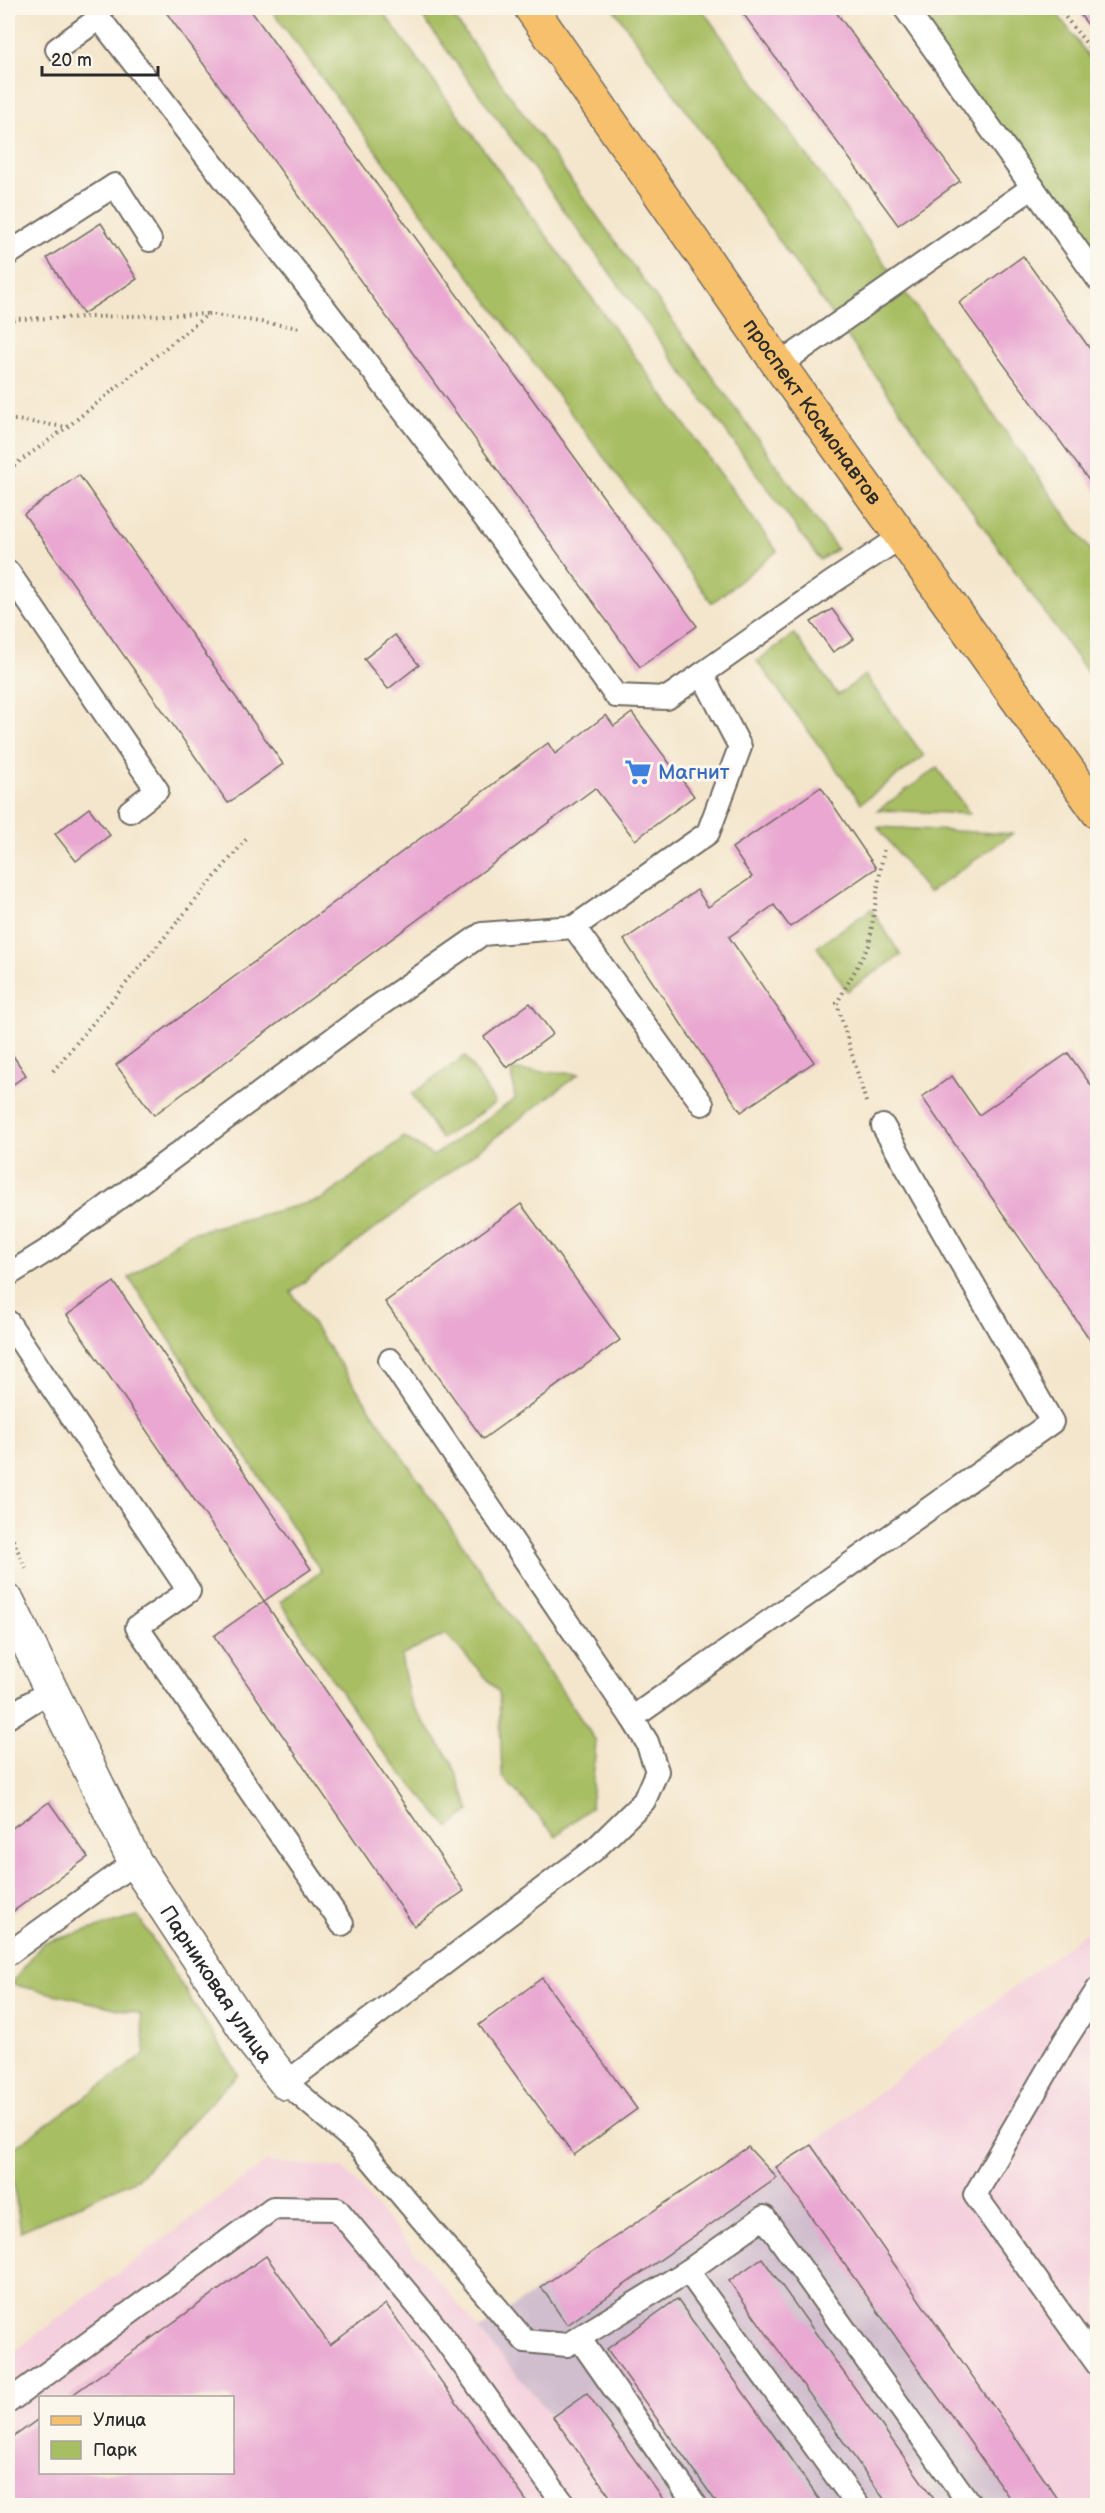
<svg xmlns="http://www.w3.org/2000/svg" width="1105" height="2513" font-family="'Balsamiq Sans',sans-serif">
<rect width="100%" height="100%" fill="#fbf7ec"/>
<filter id="ink" filterUnits="userSpaceOnUse"><feTurbulence type="fractalNoise" baseFrequency=".0167" numOctaves="2"/><feDisplacementMap in="SourceGraphic" scale="12" xChannelSelector="R" yChannelSelector="G"/><feConvolveMatrix kernelMatrix="1 2 1 2 8 2 1 2 1" color-interpolation-filters="sRGB"/></filter>
<filter id="wash" filterUnits="userSpaceOnUse"><feTurbulence type="fractalNoise" baseFrequency=".008" numOctaves="4" result="noise"/><feDisplacementMap in="SourceGraphic" scale="24" xChannelSelector="R" yChannelSelector="G"/><feGaussianBlur stdDeviation="1.35" result="paint"/><feColorMatrix in="noise" values="0 0 0 0 0 0 0 0 0 0 0 0 0 0 0 0 0 1.4 0 .05"/><feComposite in="paint" operator="in"/></filter>
<g filter="url(#wash)">
<rect width="100%" height="100%" fill="#f4e6cc"/>
<g fill="#f4cfdd" fill-rule="evenodd">
<polygon points="1097,1923 1097,2505 1063,2505 811,2145"/>
<path d="M266 2162 344 2168 553 2417 617 2505 8 2506V2356ZM40 2398H232V2472H40Z"/>
</g>
<polygon fill="#d0bdcd" points="811,2145 1063,2505 617,2505 553,2417 479,2330 748,2147 772,2169"/>
<g fill="#a8be63" stroke="#6a7447" stroke-width="1.5">
<polygon points="270,8 380,8 777,551 712,603"/>
<polygon points="416,8 447,8 837,549 820,560"/>
<polygon points="613,8 701,8 1097,559 1097,686"/>
<polygon points="905,8 1053,8 1097,68 1097,248"/>
<polygon points="794,634 838,695 865,675 924,756 861,803 757,661"/>
<polygon points="937,768 970,814 878,810"/>
<polygon points="878,827 1012,834 928,893"/>
<polygon points="871,909 901,955 847,991 817,947"/>
<polygon points="465,1056 495,1103 441,1139 412,1094"/>
<polygon points="511,1070 579,1074 291,1292 596,1741 591,1807 556,1836 502,1776 499,1692 446,1634 401,1656 410,1702 452,1762 470,1811 449,1828 377,1745 280,1602 321,1571 129,1278 187,1234 323,1199 404,1137 433,1156 515,1099"/>
<polygon points="138,1916 238,2074 137,2179 21,2231 8,2152 145,2054 141,2014 11,1984 43,1943"/>
</g>
<g id="blocks">
<g fill="#e9a7d1">
<polygon points="163,8 249,8 697,626 640,667"/>
<polygon points="739,8 833,8 960,181 898,225"/>
<polygon points="1075,8 1098,8 1098,38"/>
<polygon points="101,223 137,279 83,314 47,258"/>
<polygon points="1023,256 1098,360 1098,493 959,303"/>
<polygon points="79,475 283,764 228,803 24,514"/>
<polygon points="832,609 854,639 833,652 811,622"/>
<polygon points="395,635 419,665 388,689 364,659"/>
<polygon points="632,713 694,796 635,840 595,788 154,1115 116,1065 548,743 555,754 606,715 614,726"/>
<polygon points="821,787 876,868 790,927 774,905 729,937 814,1062 741,1112 624,940 697,890 708,907 752,877 732,848"/>
<polygon points="89,808 110,835 76,861 55,834"/>
<polygon points="530,1003 553,1034 507,1068 484,1037"/>
<polygon points="8,1048 26,1075 8,1088"/>
<polygon points="1068,1053 1098,1095 1098,1351 922,1097 952,1076 979,1115"/>
<polygon points="521,1204 620,1340 483,1439 385,1302"/>
<polygon points="114,1282 311,1569 264,1601 67,1315"/>
<polygon points="264,1601 464,1891 414,1926 214,1636"/>
<polygon points="49,1802 88,1857 8,1915 8,1831"/>
<polygon points="542,1978 637,2109 574,2155 479,2025"/>
<polygon points="811,2145 1063,2506 1015,2506 776,2167"/>
<polygon points="748,2147 777,2178 567,2325 541,2287"/>
<polygon points="266,2256 330,2345 386,2304 530,2506 18,2506 8,2491 8,2441 40,2418 40,2472 232,2472 232,2398 68,2398"/>
<polygon points="762,2258 939,2506 889,2506 729,2281"/>
<polygon points="677,2299 824,2506 719,2506 607,2349"/>
<polygon points="587,2393 668,2506 617,2506 553,2417"/>
</g>
</g>
</g>
<g filter="url(#ink)">
<use href="#blocks" fill-opacity="0" stroke="#716c63" stroke-width="1.5"/>
<g fill="none" stroke-linecap="round" stroke-linejoin="round">
<defs>
<g id="service">
<polyline points="905,8 1098,279"/>
<path d="M57 49 99 18C273 243 450 465 616 696L667 698 702 674"/>
<polyline points="8,254 115,185 150,240"/>
<polyline points="779,365 1033,187"/>
<polyline points="8,574 9,573 157,790 130,811"/>
<polyline points="574,927 702,1104"/>
<polyline points="883,1126 1052,1422 632,1718 647,1742 657,1771 644,1801 594,1850 286,2083 360,2146 525,2341 567,2345 688,2271 764,2217 971,2506"/>
<polyline points="8,1275 51,1248 368,1013 482,934 574,927 708,833 740,747 702,674 831,583 901,537"/>
<polyline points="8,1322 189,1591 137,1627 342,1924"/>
<polyline points="390,1360 632,1718"/>
<polyline points="8,1717 51,1690"/>
<polyline points="8,1954 135,1862"/>
<polyline points="1098,1989 1064,2042 975,2195 1098,2365"/>
<polyline points="688,2271 858,2506"/>
<polyline points="579,2338 696,2506"/>
<polyline points="8,2402 273,2208 337,2209 438,2330 565,2506"/>
</g>
<g id="minor">
<path id="s1" d="M8 1602 135 1862 255 2044 286 2083"/>
</g>
<g id="primary">
<path id="s2" d="M531 8 779 365 1098 812"/>
</g>
</defs>
<use href="#service" stroke="#716c63" stroke-width="26"/>
<use href="#minor" stroke="#716c63" stroke-width="36"/>
<use href="#primary" stroke="#716c63" stroke-width="36"/>
<g stroke="#716c63" stroke-width="4" stroke-dasharray="1.5 4.5" stroke-linecap="butt">
<polyline points="1058,8 1098,58"/>
<polyline points="13,319 207,314"/>
<polyline points="8,420 17,420 66,427"/>
<polyline points="9,469 66,428 208,314 300,328"/>
<polyline points="53,1071 249,836"/>
<polyline points="866,1102 837,1003 869,945 884,847"/>
<polyline points="8,1529 27,1571"/>
</g>
<use href="#service" stroke="#fff" stroke-width="22"/>
<use href="#minor" stroke="#fff" stroke-width="33"/>
<use href="#primary" stroke="#f7c06c" stroke-width="33"/>
</g>
</g>
<defs>
<symbol id="supermarket-bare" viewBox="-9 -9 18 18"><path d="M-6-5.5h2.5l.6 2H6L4.5 2H-2.5L-4.4-4H-6ZM-1.5 3.2a1.3 1.3 0 1 0 .1 0ZM3 3.2a1.3 1.3 0 1 0 .1 0Z" fill="#3f7fe0" stroke="#fbf7ec" stroke-width="2.5" paint-order="stroke"/></symbol>
</defs>
<g fill-rule="evenodd">
<use href="#supermarket-bare" x="619" y="753" width="38" height="38"/>
</g>
<g text-anchor="middle" stroke-width="6" stroke-linejoin="round" paint-order="stroke">
<g font-size="21" fill="#2b2b2b" stroke="#fbf7ec">
<text dy="7" stroke="none"><textPath href="#s2" startOffset="492">проспект Космонавтов</textPath></text>
<text dy="7" stroke="none"><textPath href="#s1" startOffset="436">Парниковая улица</textPath></text>
</g>
<g font-size="21" fill="#366cbe" stroke="#fbf7ec" text-anchor="start">
<text x="658" y="779">Магнит</text>
</g>
</g>
<rect width="1105" height="2513" fill="none" stroke="#fbf7ec" stroke-width="30"/>
<rect x="39" y="2396" width="195" height="78" fill="#fbf7ec" stroke="#a8a59f" stroke-width="1.5"/>
<rect x="51" y="2416" width="30" height="9" fill="#f7c06c" stroke="#a8a59f" stroke-width="1.5"/>
<text x="93" y="2426" font-size="18" fill="#2b2b2b">Улица</text>
<rect x="51" y="2441" width="30" height="18" fill="#a8be63" stroke="#a8a59f" stroke-width="1.5"/>
<text x="93" y="2456" font-size="18" fill="#2b2b2b">Парк</text>
<path d="M42 66v9h116v-9" fill="none" stroke="#2b2b2b" stroke-width="3"/>
<text x="51" y="66" font-size="18" fill="#2b2b2b" stroke="#fbf7ec" stroke-width="4.5" paint-order="stroke">20 m</text>
</svg>
